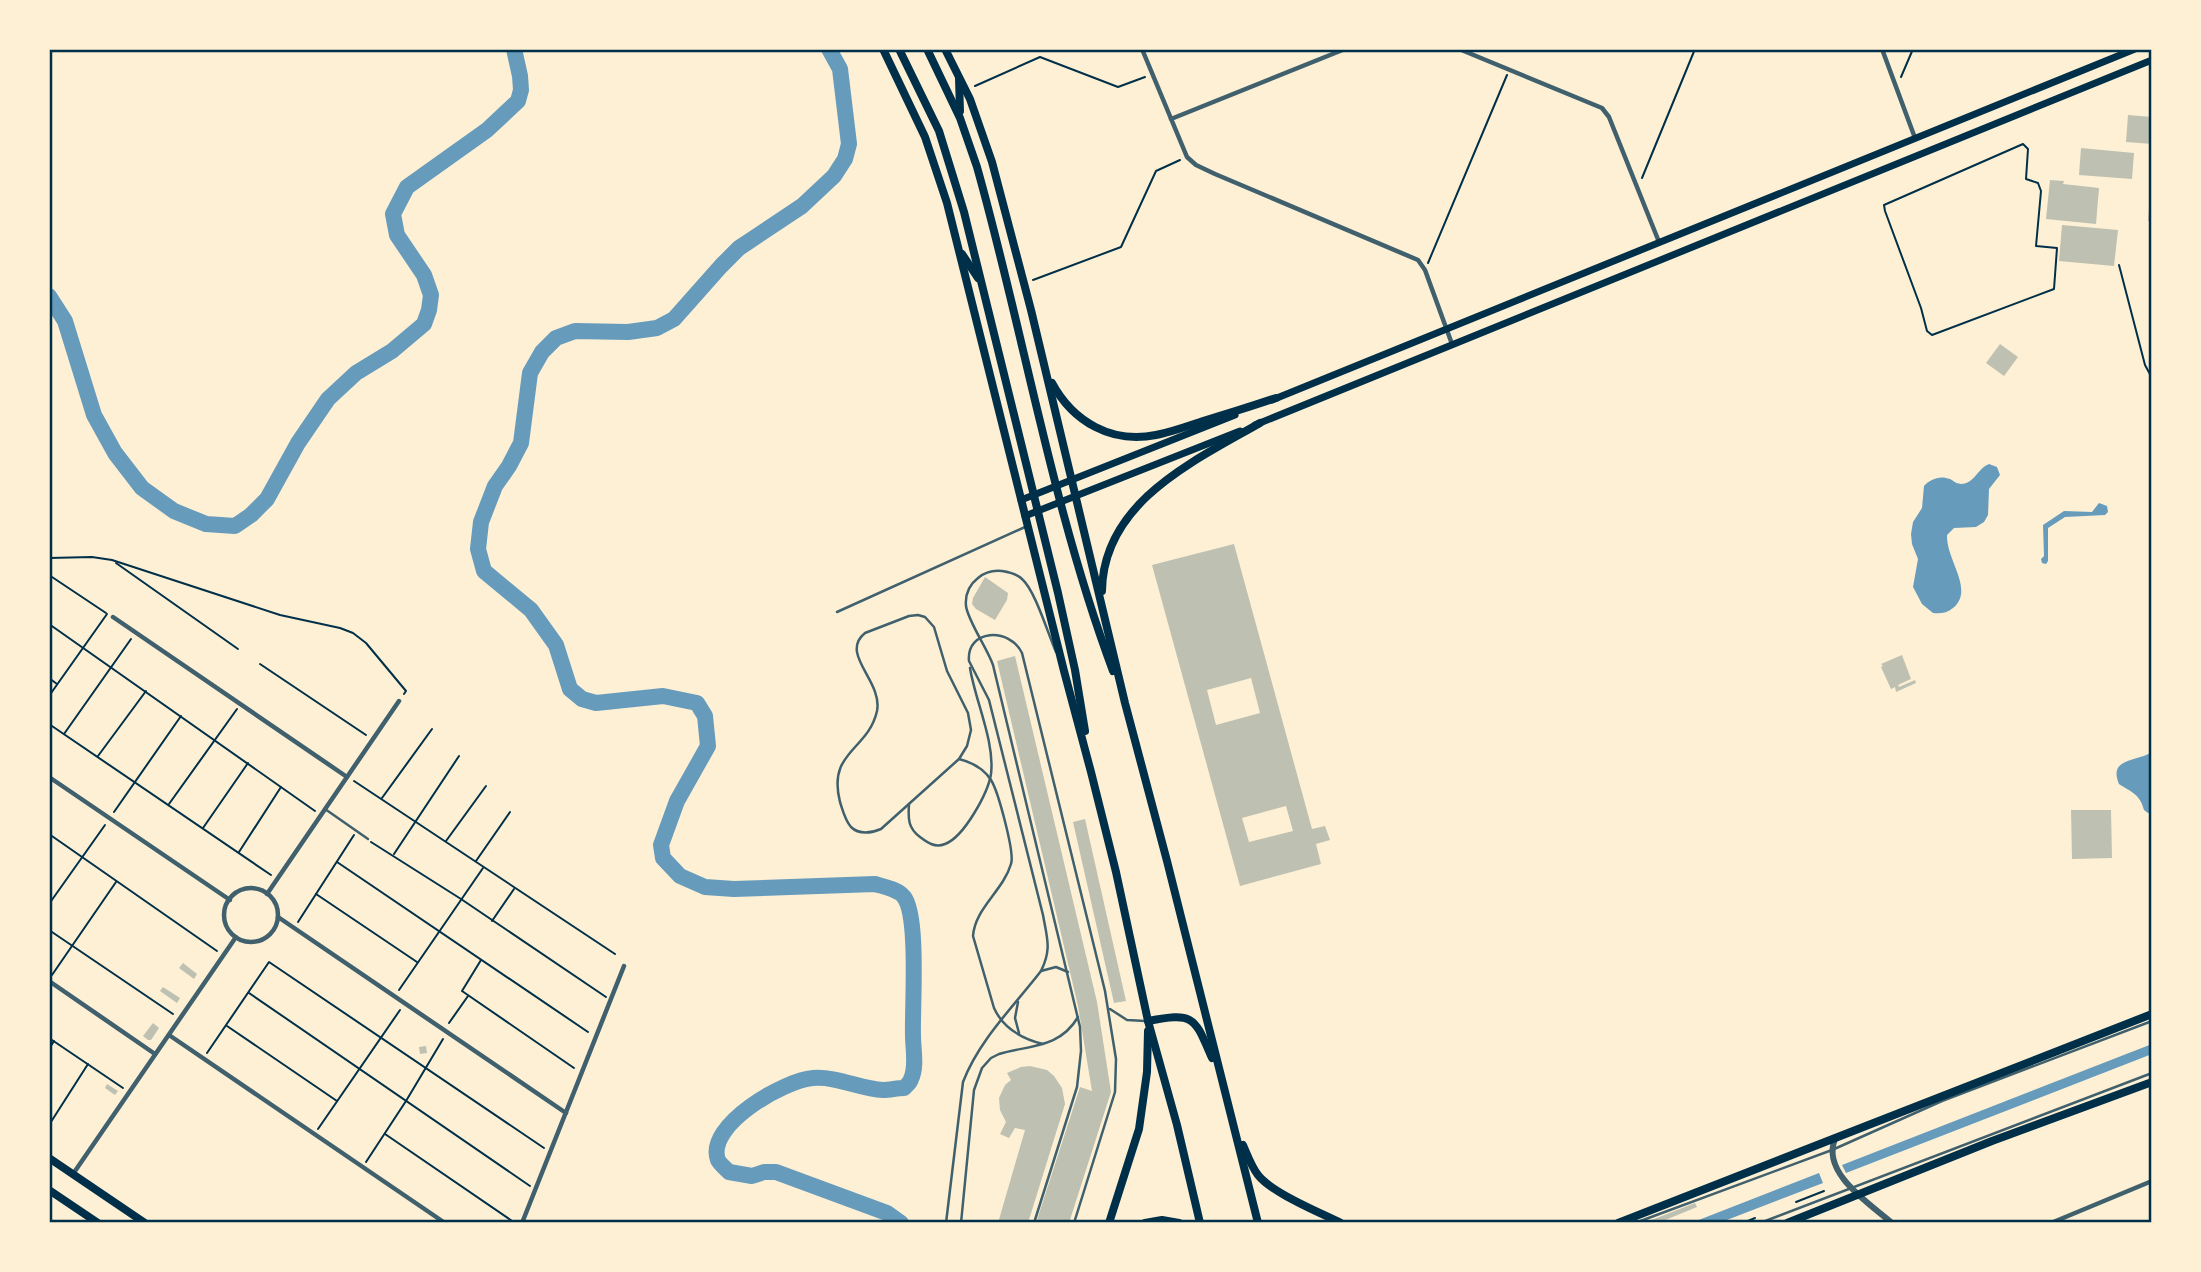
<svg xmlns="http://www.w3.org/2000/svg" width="2201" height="1272" font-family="'Playfair Display',serif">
<rect width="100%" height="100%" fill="#fdf0d5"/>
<g fill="#669bbc">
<path d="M1989 464 1997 467 2000 475 1989 489 1988 515 1984 522 1976 527 1954 528 1947 535C1946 560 1975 590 1953 608 1947 613 1940 614 1933 613L1922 604 1913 587 1918 559 1912 544 1911 534 1913 522 1922 508 1924 486C1930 479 1940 475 1950 479 1956 482 1954 483 1961 484 1974 484 1978 468 1989 464Z"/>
<polygon points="2099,503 2107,506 2108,512 2105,515 2065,517 2048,528 2048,561 2046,564 2042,563 2041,559 2044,556 2043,525 2064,511 2092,512"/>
<path d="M2152 752V812L2148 813 2144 810C2140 794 2131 792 2119 784 2108 758 2136 762 2152 752Z"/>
<polygon points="2152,1044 2152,1054 1846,1173 1842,1165"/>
<polygon points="1819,1173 1823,1183 1719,1223 1691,1223"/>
</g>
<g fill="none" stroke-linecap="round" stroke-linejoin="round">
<g stroke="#669bbc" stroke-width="16">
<path d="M829 49 840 69 849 144 845 159 834 176 802 206 739 248 721 266 674 319 657 328 628 332 575 331 556 338 542 352 530 373 521 443 509 466 495 486 481 522 478 549 484 571 531 610 556 645 570 689 582 699 596 703 663 696 697 703 705 716 708 746 677 801 661 845 663 858 680 876 705 887 734 889 875 884C885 887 898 889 904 897 919 916 912 1009 913 1036 913 1049 917 1067 911 1079 910 1083 907 1085 904 1088 897 1088 890 1090 883 1090 860 1089 837 1076 813 1078 785 1080 705 1125 718 1160 720 1164 726 1169 729 1172L752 1176 764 1172H776L887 1213 901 1223"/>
<polyline points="49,296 65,321 94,415 115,453 142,488 174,511 206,524 235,526 251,515 267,499 298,443 328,399 356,373 392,351 424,324 429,310 431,295 424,275 397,235 393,214 407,187 487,130 518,101 521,90 520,76 514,49"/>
</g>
</g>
<g fill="#bec0b2" fill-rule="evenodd">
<polygon points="2128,115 2152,117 2152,144 2126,142"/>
<polygon points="2081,148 2134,153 2132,179 2079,175"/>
<polygon points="2050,180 2064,181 2063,184 2099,188 2096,224 2046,219"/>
<polygon points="2150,193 2152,193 2152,221 2148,221"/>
<polygon points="2062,225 2118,230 2114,266 2059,261"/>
<polygon points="2000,344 2018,357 2004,376 1986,363"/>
<path d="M1234 544 1312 829 1325 826 1330 840 1316 844 1321 864 1240 886 1152 565ZM1251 678 1260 713 1216 725 1207 690ZM1286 806 1293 831 1249 842 1242 818Z"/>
<polygon points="985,577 1008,593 1007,600 995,620 976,609 972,604 973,598"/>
<polygon points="1902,655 1911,679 1898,685 1899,687 1915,680 1916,683 1896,692 1895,687 1891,689 1881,667 1883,666 1881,664"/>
<polygon points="1015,656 1097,1002 1111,1092 1069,1223 1036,1223 1080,1087 1092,1091 1078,1006 997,661"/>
<polygon points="2071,810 2111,810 2112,858 2072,859"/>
<polygon points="1085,819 1126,1001 1114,1003 1073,822"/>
<polygon points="183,963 197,974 194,979 179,968"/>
<polygon points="163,987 180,998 177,1003 160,991"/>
<polygon points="153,1023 159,1028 151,1040 148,1040 143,1036"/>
<polygon points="426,1046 427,1053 420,1054 419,1047"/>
<polygon points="1030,1066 1047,1070 1054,1076 1062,1088 1065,1104 1028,1223 998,1223 1025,1130 1015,1128 1009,1138 1000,1134 1006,1122 1000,1110 999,1098 1005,1085 1011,1080 1007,1073 1021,1067"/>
<polygon points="107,1084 118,1091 115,1095 105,1088"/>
<polygon points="1695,1203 1697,1207 1658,1223 1644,1223"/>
</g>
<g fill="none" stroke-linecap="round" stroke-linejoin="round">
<g stroke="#003049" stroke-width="2">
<polyline points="1901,77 1913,49"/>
<polyline points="975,86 1040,57 1118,87 1145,77"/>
<polygon points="2023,144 2028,149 2026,179 2038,183 2041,191 2036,246 2057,248 2054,289 1932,335 1927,331 1921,308 1885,211 1884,205"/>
<polyline points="1642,178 1695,49"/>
<polyline points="1428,263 1507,75"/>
<polyline points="2119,265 2145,365 2152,378"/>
<polyline points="1033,280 1121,247 1156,171 1180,160"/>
<polyline points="49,558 92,557 112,560 280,615 340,628 353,633 366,643 406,691 404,694"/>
<polyline points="116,563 238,649"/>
<polyline points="49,575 106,613"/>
<polyline points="49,624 315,811"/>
<polyline points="260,664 366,735"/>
<polyline points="49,678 57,684"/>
<polyline points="49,696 107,614"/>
<polyline points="49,724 271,875"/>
<polyline points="64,734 131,639"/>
<polyline points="98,756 146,691"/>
<polyline points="354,781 615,954"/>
<polyline points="382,798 432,729"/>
<polyline points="169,804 237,709"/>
<polyline points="114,812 181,716"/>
<polyline points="203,828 248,763"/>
<polyline points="49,834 217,951"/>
<polyline points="446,841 486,786"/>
<polyline points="371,842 461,899 606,997"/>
<polyline points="239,852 281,787"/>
<polyline points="394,854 459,756"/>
<polyline points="476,861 510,812"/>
<polyline points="337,862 588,1032"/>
<polyline points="316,894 417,962"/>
<polyline points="49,904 105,825"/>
<polyline points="492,921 514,889"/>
<polyline points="298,922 354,835"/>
<polyline points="49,930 173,1014"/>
<polyline points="481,960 462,991 574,1068"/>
<polyline points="52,975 116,882"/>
<polyline points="399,990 483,868"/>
<polyline points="249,993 530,1186"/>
<polyline points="449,1023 468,996"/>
<polyline points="227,1026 337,1101"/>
<polyline points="49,1038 123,1088"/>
<polyline points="49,1049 54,1041"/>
<polyline points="207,1053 269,962 544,1148"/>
<polyline points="49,1125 88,1064"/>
<polyline points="318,1129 400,1010"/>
<polyline points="385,1134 515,1223"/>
<polyline points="366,1162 406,1101 443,1039"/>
<polyline points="1796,1202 1824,1191"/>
<polyline points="1743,1223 1755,1218"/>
</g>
<g stroke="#3f606c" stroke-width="2.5">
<polyline points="837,612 1025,527"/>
<path d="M918 615 925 617 934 627 947 671 968 713 971 730 967 746 959 759 881 829C872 833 859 835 851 827 845 820 843 811 840 802 827 751 868 751 877 711 883 681 839 654 865 633L909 616Z"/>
<path d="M959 759C971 762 984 769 991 780 998 791 1015 853 1011 864 1003 891 975 908 973 936L994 1008C1003 1028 1023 1039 1043 1044"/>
<path d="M909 804C908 819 908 828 920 837 928 843 935 848 945 844 964 837 988 793 991 774 995 742 975 700 970 668"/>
<polyline points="325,809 368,839"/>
<polyline points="1041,971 1056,967 1068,972"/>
<polyline points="1018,1002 1015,1018 1019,1033"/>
<polyline points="1110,1009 1127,1020 1145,1021"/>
<path d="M946 1223 963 1082C979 1040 1014 1006 1041 971 1052 949 1047 938 1043 915L989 700 969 661C966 629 1010 627 1022 653L1105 991 1116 1059 1115 1092 1074 1223"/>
<path d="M961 1223 974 1090 982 1068 991 1058 999 1054C1030 1045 1060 1048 1078 1017"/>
<path d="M1034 1223 1077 1087 1081 1051 1080 1027 993 665C987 648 968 621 966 606 965 595 969 585 978 578 985 572 993 570 1002 571 1009 572 1017 574 1022 579 1035 590 1048 634 1056 652"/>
<polyline points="1635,1223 1832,1150 1942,1101 2152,1021"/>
<polyline points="1760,1223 2152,1073"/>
</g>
<g stroke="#3f606c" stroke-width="4.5">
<polyline points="1142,49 1187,157 1196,165 1215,174 1418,260 1425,270 1452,344"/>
<polyline points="1459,49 1602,108 1609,117 1659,242"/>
<polyline points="1882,49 1915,138"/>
<polyline points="1171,119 1345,49"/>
<polyline points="113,617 347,777"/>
<polyline points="49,777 230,900"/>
<circle cx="251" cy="915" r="27"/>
<polyline points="267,894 399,701"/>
<polyline points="278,917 566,1113"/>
<polyline points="49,981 155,1054"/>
<polyline points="169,1035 445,1223"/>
<polyline points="73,1174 236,937"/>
<polyline points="522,1223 624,966"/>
<polyline points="2051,1223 2152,1181"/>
</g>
<path stroke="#3f606c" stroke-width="6" d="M1835 1139C1821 1173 1869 1203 1892 1223"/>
<g stroke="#003049" stroke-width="7">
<polyline points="1272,400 2135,49"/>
<polyline points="1255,425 2152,60"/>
<polyline points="1021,500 1235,415"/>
<polyline points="1025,516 1240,431"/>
</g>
<g stroke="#003049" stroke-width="8">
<polyline points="49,1158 145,1223"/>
<polyline points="49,1190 98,1223"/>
<polyline points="1618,1223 2152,1014"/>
<polyline points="1787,1223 1992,1141 2152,1082"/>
</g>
<g stroke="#003049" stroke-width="8">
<polyline points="883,49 925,137 947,203 1064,671 1091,772 1116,872 1148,1021 1177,1125 1200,1223"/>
<polyline points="899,49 939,131 964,212 1058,593 1075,670 1085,731"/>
<path d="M927 49 960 118 977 167C1024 334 1052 508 1113 671"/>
<polyline points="945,49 970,99 992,162 1031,310 1125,703 1167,861 1258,1223"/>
<polyline points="959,79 960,111"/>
<polyline points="962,254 978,278"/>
<path d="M1052 383C1073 422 1112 444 1156 435 1172 432 1188 426 1203 421 1227 414 1252 406 1276 398"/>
<path d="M1102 591C1103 502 1194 461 1260 423"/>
<path d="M1148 1021C1195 1012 1194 1017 1212 1058"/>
<path d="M1243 1145C1247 1154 1251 1166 1258 1175 1272 1193 1319 1212 1341 1223"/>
<polyline points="1109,1223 1139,1129 1147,1072 1148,1031"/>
<polyline points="1145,1223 1162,1220 1179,1223"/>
</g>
</g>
<rect width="2201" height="1272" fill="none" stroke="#fdf0d5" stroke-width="102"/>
<rect x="51" y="51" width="2099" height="1170" fill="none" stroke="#003049" stroke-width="2.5"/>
</svg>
